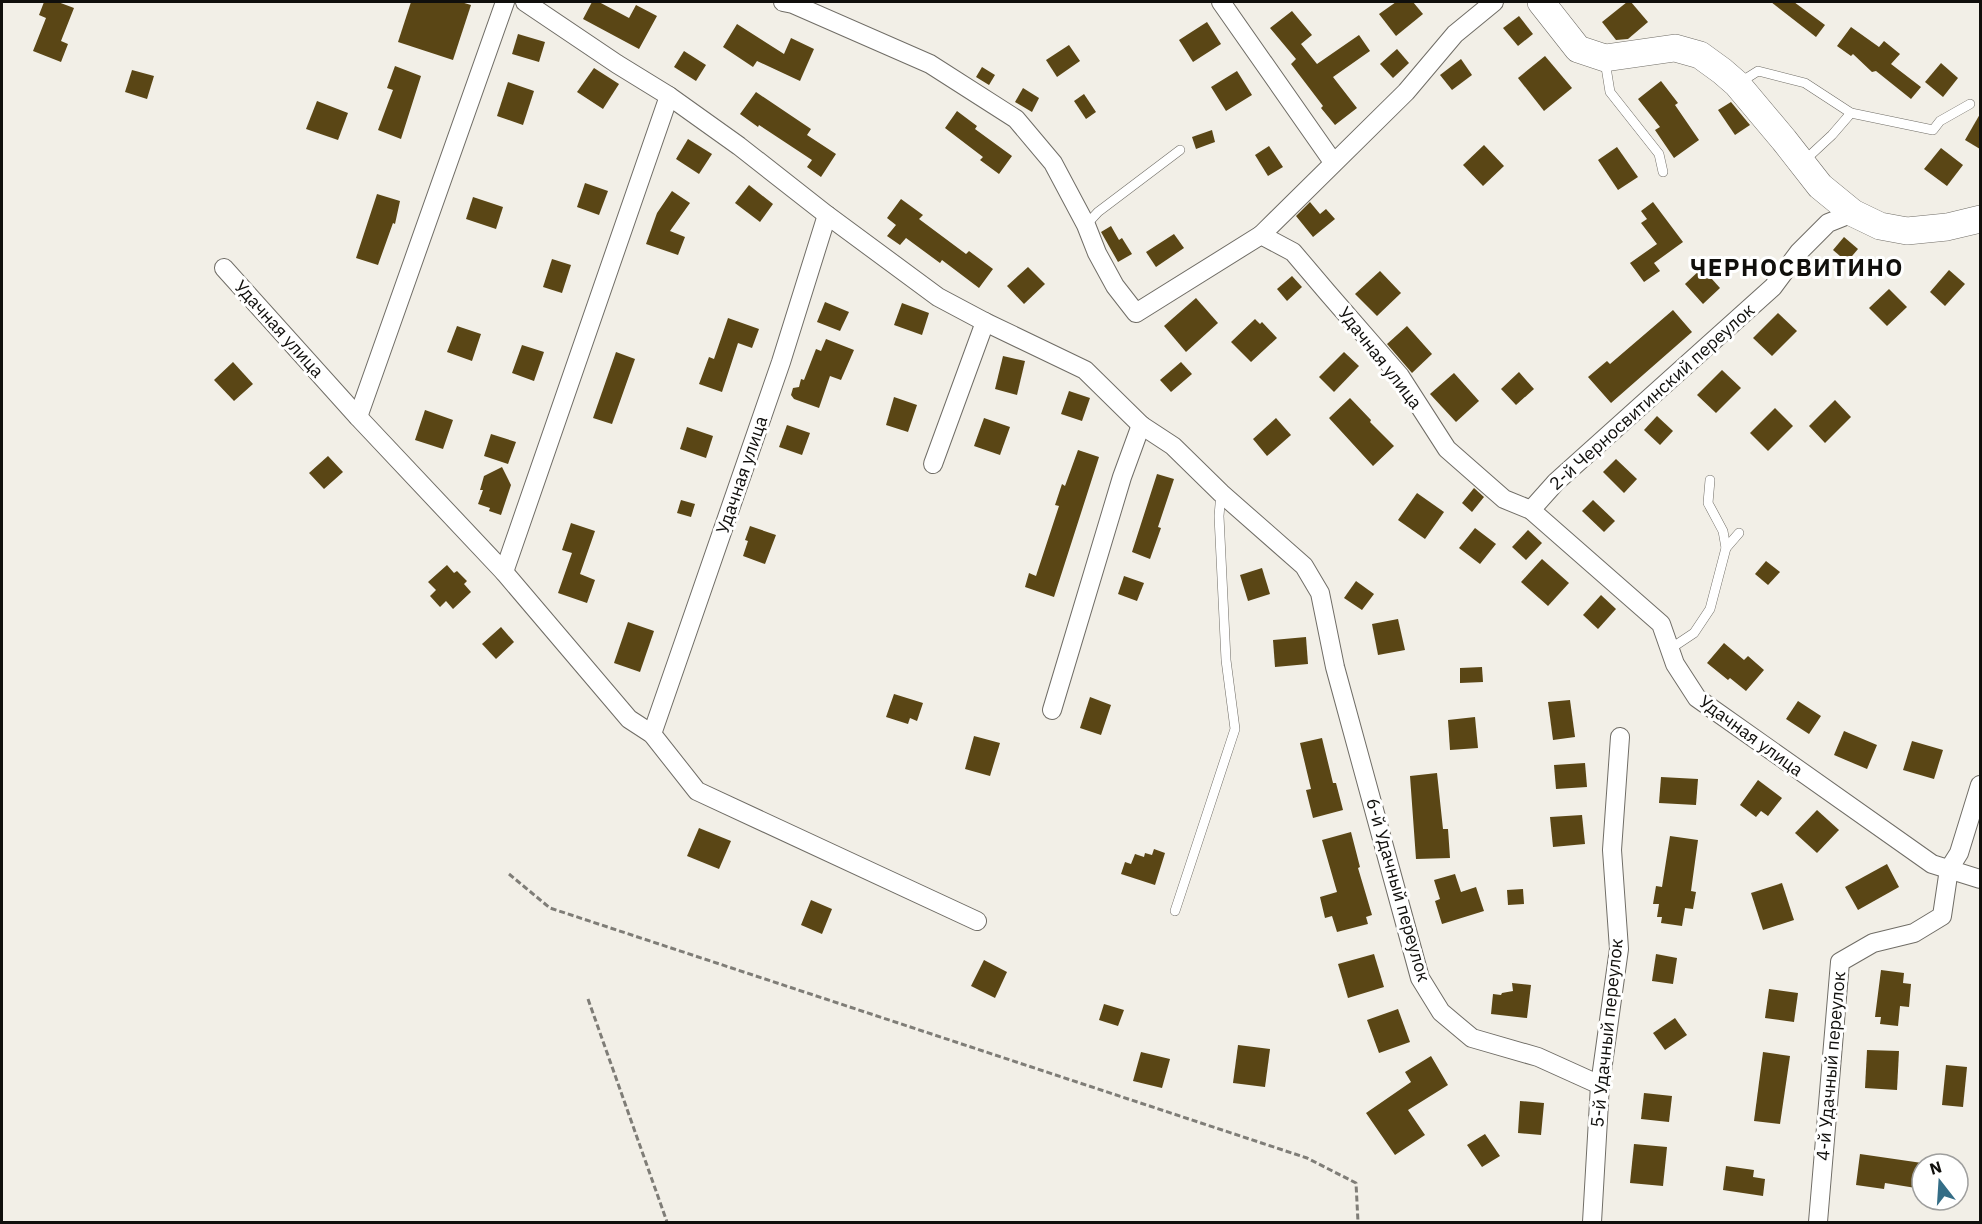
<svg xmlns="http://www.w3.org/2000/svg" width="1982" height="1224" font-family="'IBM Plex Sans',sans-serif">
<rect width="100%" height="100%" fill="#f2efe7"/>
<g fill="#5a4615">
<polygon points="44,2 58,2 74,8 61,41 68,44 61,62 33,51 46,18 39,15"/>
<polygon points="411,2 461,2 471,5 453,60 398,42"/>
<polygon points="592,2 599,2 629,18 636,5 657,16 639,49 583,19"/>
<polygon points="1396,2 1413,2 1423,14 1396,36 1379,14"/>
<polygon points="1627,2 1631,2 1648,22 1628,39 1616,40 1602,22"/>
<polygon points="1771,2 1794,2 1825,25 1816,37"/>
<polygon points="1292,11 1312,35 1301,44 1317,64 1359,35 1370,51 1333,77 1357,108 1335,125 1321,108 1323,106 1291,64 1296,59 1270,28"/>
<polygon points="1519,16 1533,34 1518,46 1503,28"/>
<polygon points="1207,22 1221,44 1193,62 1179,40"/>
<polygon points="737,24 784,54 791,38 814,49 800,81 757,61 753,67 723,47"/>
<polygon points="1851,27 1879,47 1884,41 1900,54 1891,64 1921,87 1911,99 1876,71 1872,72 1853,54 1851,56 1837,46"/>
<polygon points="518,34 545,42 539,62 512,54"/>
<polygon points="1069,45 1080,61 1057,77 1046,60"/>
<polygon points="1397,49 1409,63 1393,78 1380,64"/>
<polygon points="684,51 706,65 696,81 674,67"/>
<polygon points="1545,56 1572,88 1544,111 1518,78"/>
<polygon points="1461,59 1472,75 1452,90 1440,75"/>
<polygon points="1941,63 1958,78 1943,97 1925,82"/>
<polygon points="395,66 421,76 401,139 378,130 393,90 387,88"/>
<polygon points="982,67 995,75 989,85 976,77"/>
<polygon points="594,68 619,84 603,109 577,92"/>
<polygon points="132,70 154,76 147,99 125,92"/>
<polygon points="1237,71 1252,95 1226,111 1211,87"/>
<polygon points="1661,81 1678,103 1675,105 1699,140 1674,158 1655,130 1660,127 1638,99"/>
<polygon points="508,82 534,91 523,125 497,116"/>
<polygon points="1023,88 1039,98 1032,112 1015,102"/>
<polygon points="756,92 811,129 807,135 836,154 821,177 807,167 812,160 759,125 758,127 740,114"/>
<polygon points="1084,94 1096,112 1086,119 1074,101"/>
<polygon points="317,101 348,113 338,140 306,129"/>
<polygon points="1731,102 1750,125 1735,135 1718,110"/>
<polygon points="957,111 977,126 975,129 1012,156 999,174 980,160 983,157 945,128"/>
<polygon points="1980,114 1980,149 1965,140"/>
<polygon points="1212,130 1215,142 1196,149 1192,137"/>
<polygon points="688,139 712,154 699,174 676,159"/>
<polygon points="1484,145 1504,166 1483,186 1463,165"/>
<polygon points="1269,146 1283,167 1268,176 1255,155"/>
<polygon points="1617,147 1638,177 1618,190 1598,160"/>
<polygon points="1941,148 1963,165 1947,186 1924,169"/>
<polygon points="585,183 608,191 599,215 577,207"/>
<polygon points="749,185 773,204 760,222 735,203"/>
<polygon points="672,191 690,203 670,231 685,237 678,255 646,244 657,213"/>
<polygon points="377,194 400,201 395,224 393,223 378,265 356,258"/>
<polygon points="473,197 503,207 496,229 466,219"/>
<polygon points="901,199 923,215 919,219 966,254 969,251 993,269 979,288 942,260 940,263 906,238 900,245 887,236 896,225 887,218"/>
<polygon points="1310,202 1320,214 1326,209 1335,219 1313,237 1296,216"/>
<polygon points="1653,202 1683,242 1654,263 1660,271 1644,282 1630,263 1657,244 1641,223 1647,219 1641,211"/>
<polygon points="1111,226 1119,240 1122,238 1132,254 1118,262 1101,232"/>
<polygon points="1174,234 1184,248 1156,267 1146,252"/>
<polygon points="1844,237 1858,249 1847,262 1833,250"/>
<polygon points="552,259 571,265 562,293 543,287"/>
<polygon points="1028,267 1045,284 1024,304 1007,286"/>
<polygon points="1702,268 1720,288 1703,304 1685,284"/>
<polygon points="1949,270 1965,284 1945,306 1930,292"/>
<polygon points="1380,271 1401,293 1377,316 1355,294"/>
<polygon points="1292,276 1302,287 1287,301 1277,289"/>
<polygon points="1889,289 1907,307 1887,326 1869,308"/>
<polygon points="1196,298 1218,323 1186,352 1164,326"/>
<polygon points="825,302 849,312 840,331 817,322"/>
<polygon points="902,303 929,313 922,335 894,325"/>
<polygon points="1673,310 1692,332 1611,403 1588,377 1607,361 1610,364"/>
<polygon points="1778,313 1797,331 1772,356 1753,338"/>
<polygon points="728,318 759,329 752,348 738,343 722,392 699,384 709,357 714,359"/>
<polygon points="1255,319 1260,324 1262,322 1277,338 1251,362 1231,342"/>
<polygon points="457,326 481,334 472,361 447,352"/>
<polygon points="1407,326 1432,354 1412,373 1387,344"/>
<polygon points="826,339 854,350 841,380 830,376 819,408 794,399 791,395 793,388 799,387 801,379 804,380 816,349 821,351"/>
<polygon points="522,345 544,352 534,381 512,373"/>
<polygon points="616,352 635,359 612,424 593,418"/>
<polygon points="1344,352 1359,366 1334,392 1319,377"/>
<polygon points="1003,356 1025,361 1017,395 995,389"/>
<polygon points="233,362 253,384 234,401 214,380"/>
<polygon points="1181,362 1192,374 1171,392 1160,380"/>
<polygon points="1722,370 1741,388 1716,413 1697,395"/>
<polygon points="1519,372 1534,389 1516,405 1501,389"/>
<polygon points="1454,373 1479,401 1456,422 1430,394"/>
<polygon points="1069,391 1090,398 1082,421 1061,414"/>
<polygon points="894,397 917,405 908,432 886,425"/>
<polygon points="1350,398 1371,420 1370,422 1394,446 1373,466 1329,418"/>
<polygon points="1835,400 1851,417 1825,443 1809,426"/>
<polygon points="1775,408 1793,426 1768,451 1750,433"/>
<polygon points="425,410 453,420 443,449 415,440"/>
<polygon points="1657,416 1673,431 1660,445 1644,430"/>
<polygon points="984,418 1010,427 1000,455 974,446"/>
<polygon points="1276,418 1291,435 1267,456 1253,439"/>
<polygon points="787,425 810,433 802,455 779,447"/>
<polygon points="687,427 713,436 706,458 680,449"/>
<polygon points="491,434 516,442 508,464 484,456"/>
<polygon points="1078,450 1099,457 1054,597 1025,587 1029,573 1036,576 1059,506 1055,505 1062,484 1065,486"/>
<polygon points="328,456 343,472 324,489 309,473"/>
<polygon points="1616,459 1637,479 1624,493 1603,472"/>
<polygon points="502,467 511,485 501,515 489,511 490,508 478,504 483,490 480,490 484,476"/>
<polygon points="1157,474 1174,479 1158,527 1161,528 1150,559 1132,552"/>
<polygon points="1474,488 1484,497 1472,512 1462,503"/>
<polygon points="1417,493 1444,512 1425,539 1398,520"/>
<polygon points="681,500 695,504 691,517 677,513"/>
<polygon points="1593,500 1615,521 1604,532 1582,511"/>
<polygon points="571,523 595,531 580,574 595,580 587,603 558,593 572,553 562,550"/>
<polygon points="750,526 776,535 765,564 743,556 748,541 745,540"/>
<polygon points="1475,528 1496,544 1480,564 1459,548"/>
<polygon points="1528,530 1542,543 1526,560 1512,547"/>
<polygon points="1542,559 1569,583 1548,606 1521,582"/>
<polygon points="1766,561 1780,572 1768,585 1755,574"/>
<polygon points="447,565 454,573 457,571 467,581 464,584 471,592 453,609 446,601 440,607 430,596 436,590 428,582"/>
<polygon points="1262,568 1270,594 1248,601 1240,575"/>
<polygon points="1124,576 1144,583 1137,601 1118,594"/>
<polygon points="1356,581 1374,594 1362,610 1344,598"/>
<polygon points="1601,595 1616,609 1598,629 1583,615"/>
<polygon points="1398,619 1405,650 1378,655 1372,624"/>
<polygon points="628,622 654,631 640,672 614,663"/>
<polygon points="501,627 514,642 496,659 482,644"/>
<polygon points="1306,637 1308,664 1275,667 1273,640"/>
<polygon points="1724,643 1744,660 1748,656 1764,670 1746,691 1730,678 1728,680 1707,663"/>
<polygon points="1482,667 1483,682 1460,683 1460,668"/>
<polygon points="894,694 923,703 917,721 910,718 908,724 886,717"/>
<polygon points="1090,697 1111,705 1101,735 1080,728"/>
<polygon points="1570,700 1575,737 1553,740 1548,702"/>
<polygon points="1798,701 1821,716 1809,734 1786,719"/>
<polygon points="1475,717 1478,748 1450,750 1448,720"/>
<polygon points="1844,731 1877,745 1867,769 1834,755"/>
<polygon points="974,736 1000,743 990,776 965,769"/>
<polygon points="1322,738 1333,783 1336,783 1343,810 1313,818 1306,790 1311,789 1300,743"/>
<polygon points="1912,741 1943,750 1934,779 1903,770"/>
<polygon points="1585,763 1587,787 1556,789 1554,765"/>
<polygon points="1437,773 1443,829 1448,829 1450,858 1416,859 1410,776"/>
<polygon points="1661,777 1698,779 1696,805 1659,803"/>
<polygon points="1758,780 1782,798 1768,816 1761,811 1756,817 1740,805"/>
<polygon points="1817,810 1839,830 1817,853 1795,833"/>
<polygon points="1582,815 1585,844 1553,847 1550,817"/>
<polygon points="699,828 731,841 719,869 687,856"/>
<polygon points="1351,832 1360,867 1358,868 1372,915 1366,917 1368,924 1337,932 1332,916 1325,918 1320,897 1337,892 1322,840"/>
<polygon points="1670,836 1698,840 1691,891 1696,892 1693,909 1685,908 1682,926 1661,923 1662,917 1657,917 1659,904 1653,904 1656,886 1662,887"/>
<polygon points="1154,849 1165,853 1155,885 1121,874 1125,862 1131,864 1135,854 1144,857 1145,853 1152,855"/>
<polygon points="1887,864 1899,887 1858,910 1845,887"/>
<polygon points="1455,874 1461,892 1476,887 1484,911 1442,924 1435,901 1440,899 1434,880"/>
<polygon points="1782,883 1794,920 1763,930 1751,893"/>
<polygon points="1523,889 1524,904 1508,905 1507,890"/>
<polygon points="811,900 832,909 822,934 801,925"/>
<polygon points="1374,954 1384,987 1348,998 1338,964"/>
<polygon points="1656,954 1677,958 1673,984 1652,981"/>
<polygon points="984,960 1007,972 995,998 971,986"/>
<polygon points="1881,970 1904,973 1903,983 1911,984 1909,1007 1900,1006 1898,1026 1880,1024 1881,1017 1875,1017"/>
<polygon points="1512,983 1531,985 1527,1018 1491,1014 1493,994 1501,995 1502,993 1513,991"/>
<polygon points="1769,989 1798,993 1794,1022 1765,1018"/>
<polygon points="1104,1004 1124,1010 1118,1026 1099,1020"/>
<polygon points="1398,1009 1410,1042 1379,1053 1367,1020"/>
<polygon points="1675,1018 1687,1035 1665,1050 1653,1033"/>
<polygon points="1238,1045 1270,1049 1265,1087 1233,1083"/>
<polygon points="1867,1050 1899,1051 1897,1090 1865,1088"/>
<polygon points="1141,1052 1170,1059 1162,1088 1133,1081"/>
<polygon points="1763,1052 1790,1056 1780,1124 1754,1121"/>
<polygon points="1431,1056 1448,1085 1408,1110 1425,1135 1395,1155 1366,1113 1411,1082 1405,1072"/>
<polygon points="1946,1065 1967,1067 1963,1107 1942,1105"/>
<polygon points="1644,1093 1672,1096 1669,1122 1641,1119"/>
<polygon points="1520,1101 1544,1103 1541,1135 1518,1133"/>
<polygon points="1485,1134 1500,1156 1482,1167 1467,1145"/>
<polygon points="1634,1144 1667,1147 1663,1186 1630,1183"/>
<polygon points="1860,1154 1922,1163 1922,1189 1885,1183 1884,1189 1856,1185"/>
<polygon points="1726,1166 1754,1170 1753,1177 1765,1179 1763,1196 1723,1190"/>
</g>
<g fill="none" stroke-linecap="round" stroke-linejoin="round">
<defs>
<g id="lane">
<polyline points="1605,61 1610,92 1659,154 1663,172"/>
<polyline points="1739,83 1758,71 1805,83 1851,113 1933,130 1940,121 1970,104"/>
<polyline points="1804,161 1832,135 1851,113"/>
<polyline points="1086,225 1098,212 1180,150"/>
<polyline points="1710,480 1708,503 1723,531 1726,548"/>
<polyline points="1670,649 1694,633 1710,609 1726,548 1739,533"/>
<polyline points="1175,911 1235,729 1226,660 1219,516 1221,493"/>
</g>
<g id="street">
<polyline points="525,2 617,64 669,96 739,146 827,215 938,297 985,322 1085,370 1141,425 1173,446 1221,493 1304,566 1320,593 1335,667 1420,978 1441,1012 1472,1038 1538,1057 1600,1085"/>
<polyline points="783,2 793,4 930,64 1016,119 1053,163 1086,225 1097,253 1115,286 1136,313 1261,235 1293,252 1327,292 1400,376 1447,449 1504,499 1531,510 1661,624 1675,664 1697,698 1932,864 1980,879"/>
<polyline points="1221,2 1333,162"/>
<polyline points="1261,235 1406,92 1455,34 1494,2"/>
<polyline points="224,268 358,417 504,572 629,719 652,734 697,791 977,921"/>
<polyline points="358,417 505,2"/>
<polyline points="933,464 985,322"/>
<polyline points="1531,510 1556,482 1773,287 1799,252 1828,223 1853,213"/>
<polyline points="504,572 669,96"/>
<polyline points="1052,710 1122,477 1141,425"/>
<polyline points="652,734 781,362 827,215"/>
<polyline points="1592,1222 1600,1085 1619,949 1612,850 1620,737"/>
<polyline points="1818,1222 1840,962 1873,943 1914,933 1942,916 1949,869 1959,853 1980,785"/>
</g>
<polyline id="secondary" points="1541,2 1578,49 1605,58 1675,48 1700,55 1722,71 1737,84 1784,140 1820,186 1853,213 1880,226 1907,231 1947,227 1980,219"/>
</defs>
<use href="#lane" stroke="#706d66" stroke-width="10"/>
<use href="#street" stroke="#706d66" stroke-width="20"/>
<use href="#secondary" stroke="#706d66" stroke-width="28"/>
<g stroke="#7f7d77" stroke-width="3" stroke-dasharray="6 3" stroke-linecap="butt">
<polyline points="509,874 550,908 1307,1158 1356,1183 1358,1222"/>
<polyline points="588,999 667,1222"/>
</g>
<use href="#lane" stroke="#fff" stroke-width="9"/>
<use href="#street" stroke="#fff" stroke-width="18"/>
<use href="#secondary" stroke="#fff" stroke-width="27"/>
</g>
<g text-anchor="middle" stroke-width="6" stroke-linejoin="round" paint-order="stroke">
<g font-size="18" fill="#100f0c" stroke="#fff">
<text transform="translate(279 329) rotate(48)" y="6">Удачная улица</text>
<text transform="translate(1380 358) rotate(52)" y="6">Удачная улица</text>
<text transform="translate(1652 397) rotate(-42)" y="6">2-й Черносвитинский переулок</text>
<text transform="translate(742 475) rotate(-71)" y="6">Удачная улица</text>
<text transform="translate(1751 736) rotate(36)" y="6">Удачная улица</text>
<text transform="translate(1398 890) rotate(74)" y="6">6-й Удачный переулок</text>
<text transform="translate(1607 1033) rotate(-84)" y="6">5-й Удачный переулок</text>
<text transform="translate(1831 1066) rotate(-85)" y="6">4-й Удачный переулок</text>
</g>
<g font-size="24" font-weight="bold" letter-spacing="1.5" fill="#100f0c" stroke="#fff">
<text x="1797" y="276">ЧЕРНОСВИТИНО</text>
</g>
</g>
<rect width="1982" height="1224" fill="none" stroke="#100f0c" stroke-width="6"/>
<g transform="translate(1940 1182) rotate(343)"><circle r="28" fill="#ffffff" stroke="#9f9f9e" stroke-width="1.5"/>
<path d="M0-4.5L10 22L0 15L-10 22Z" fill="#346d86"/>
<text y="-9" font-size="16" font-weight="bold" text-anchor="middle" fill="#100f0c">N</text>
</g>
</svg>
